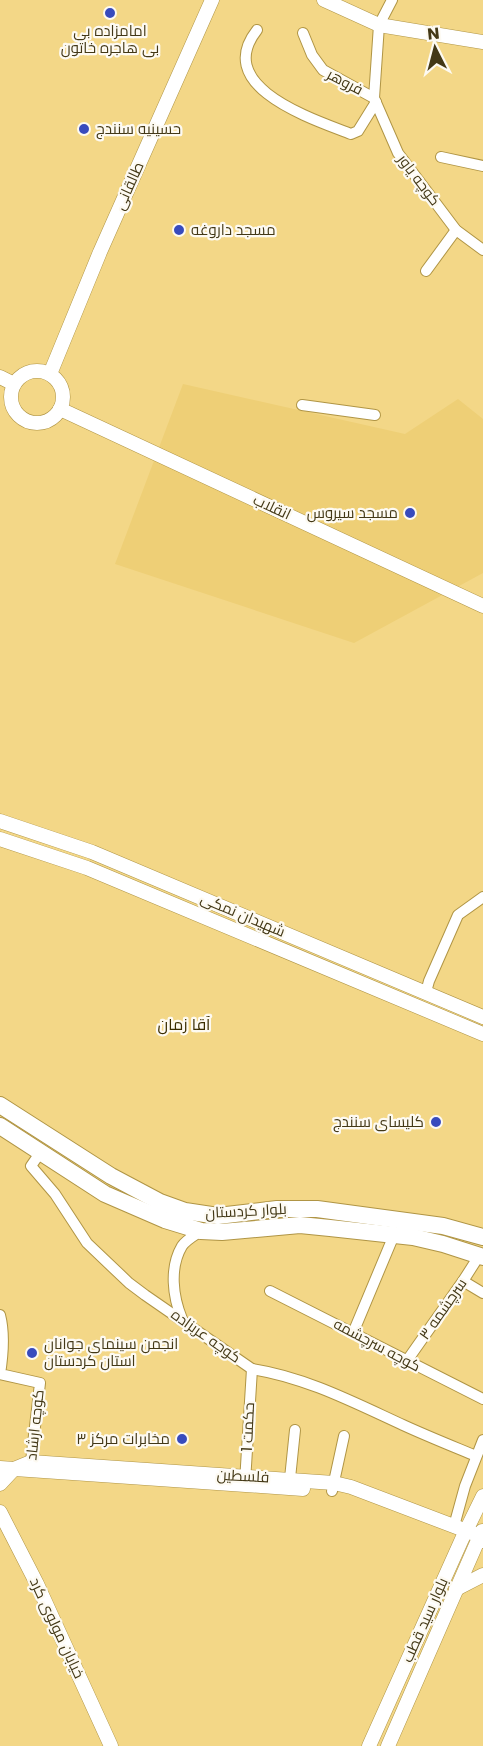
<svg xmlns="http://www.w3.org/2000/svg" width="483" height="1746" font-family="Poppins,Cairo,sans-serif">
<rect width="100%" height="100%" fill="#f3d787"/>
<polygon fill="#eecf76" points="183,384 405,434 458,399 483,419 483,573 354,643 115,564"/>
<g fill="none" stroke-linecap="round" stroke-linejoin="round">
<defs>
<g id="street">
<polyline points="392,0 379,25 374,98 398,153 456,230 483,250"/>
<path d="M257 30C212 87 313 119 351 134L358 131 376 102"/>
<polyline points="303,33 312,55 323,70 374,98"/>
<polyline points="441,157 483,166"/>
<polyline points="426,271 456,230"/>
<polyline points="302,405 375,415"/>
<polyline points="426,992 429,981 458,915 483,897"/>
<path d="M40 1153 31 1166 55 1194 87 1243 129 1283 145 1295 252 1369C305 1377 355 1403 403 1425 427 1436 452 1446 476 1456"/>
<polyline points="463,1281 483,1293"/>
<polyline points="270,1291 483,1399"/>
<path d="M0 1315C5 1334 3 1355 0 1374L40 1383 30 1470"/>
<path d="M182 1319C173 1297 169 1268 182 1246 186 1240 195 1235 201 1231"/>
<polyline points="353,1333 394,1235"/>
<polyline points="406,1362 463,1281 479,1256"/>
<polyline points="245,1482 252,1369"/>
<polyline points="289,1488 295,1430"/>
<polyline points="332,1491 344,1436"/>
<polyline points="454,1526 465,1486 483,1440"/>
</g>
<g id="secondary">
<polyline points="324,0 379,25 483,42"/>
<circle cx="37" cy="397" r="26"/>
<polyline points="50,374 100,252 212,0"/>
<polyline points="0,377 14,384"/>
<polyline points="60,409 483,606"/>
<polyline points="0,821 92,852 483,1017"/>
<polyline points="0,839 87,868 483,1034"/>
<polyline points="0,1468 303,1489"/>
<polyline points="0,1484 14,1469 31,1462 334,1483 351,1487 480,1536 483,1541"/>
<polyline points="0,1512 37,1584 111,1746"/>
<polyline points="456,1589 483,1575"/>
<polyline points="369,1746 462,1539 483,1496"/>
<polyline points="388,1746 482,1531"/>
</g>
<g id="primary">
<polyline points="0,1105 111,1176 160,1202 185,1211 218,1216 277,1209 317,1209 443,1226 483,1237"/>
<polyline points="0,1126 105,1194 165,1220 201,1231 222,1232 300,1225 330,1228 413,1237 443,1244 483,1257"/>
</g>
</defs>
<use href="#street" stroke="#b09545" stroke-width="12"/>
<use href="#secondary" stroke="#b09545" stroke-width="15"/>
<use href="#primary" stroke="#b09545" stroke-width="18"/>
<use href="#street" stroke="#fff" stroke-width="10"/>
<use href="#secondary" stroke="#fff" stroke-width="14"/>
<use href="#primary" stroke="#fff" stroke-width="16"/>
</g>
<g fill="#384bbd" stroke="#fdfaf2" stroke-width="2">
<circle cx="110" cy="13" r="6"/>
<circle cx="84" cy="129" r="6"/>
<circle cx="179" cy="230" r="6"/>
<circle cx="410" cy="513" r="6"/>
<circle cx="436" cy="1122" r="6"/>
<circle cx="32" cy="1353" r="6"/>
<circle cx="182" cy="1439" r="6"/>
</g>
<g text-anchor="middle" stroke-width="4.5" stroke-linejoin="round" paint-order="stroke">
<g font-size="15" fill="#433816" stroke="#fdfaf2" text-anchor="start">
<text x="110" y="36" text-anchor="middle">امامزاده بی<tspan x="110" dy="17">بی هاجره خاتون</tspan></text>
<text x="96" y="134">حسینیه سنندج</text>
<text x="191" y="235">مسجد داروغه</text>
<text x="398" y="518" text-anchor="end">مسجد سیروس</text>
<text x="424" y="1127" text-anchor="end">کلیسای سنندج</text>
<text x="44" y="1349">انجمن سینمای جوانان<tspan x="44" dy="17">استان کردستان</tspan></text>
<text x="170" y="1444" text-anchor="end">مخابرات مرکز ۳</text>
</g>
<g font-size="15" fill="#433816" stroke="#fdfaf2">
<text transform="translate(345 82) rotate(28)" y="5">فروهر</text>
<text transform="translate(419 180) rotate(53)" y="5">کوچه یاور</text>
<text transform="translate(129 186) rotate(-66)" y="5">طالقانی</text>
<text transform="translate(272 507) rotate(25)" y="5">انقلاب</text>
<text transform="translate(243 915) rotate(23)" y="5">شهیدان نمکی</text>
<text transform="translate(246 1211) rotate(-3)" y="5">بلوار کردستان</text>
<text transform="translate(443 1309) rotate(-55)" y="5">سرچشمه ۳</text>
<text transform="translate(206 1336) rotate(35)" y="5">کوچه عربزاده</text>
<text transform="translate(377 1345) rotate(28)" y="5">کوچه سرچشمه</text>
<text transform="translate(35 1425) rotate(-84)" y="5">کوچه ارشاد</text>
<text transform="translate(248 1427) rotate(-87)" y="5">حکمت 1</text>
<text transform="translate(243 1476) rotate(3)" y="5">فلسطین</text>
<text transform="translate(425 1620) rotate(-66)" y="5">بلوار سید قطب</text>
<text transform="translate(57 1628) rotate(65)" y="5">خیابان مولوی کرد</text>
</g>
<g font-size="16" fill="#3a2d00" stroke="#fdfaf2">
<text x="184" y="1030">آقا زمان</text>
</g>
</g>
<g transform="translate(435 48) rotate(354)" stroke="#fdfaf2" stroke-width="4.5" paint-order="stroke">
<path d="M0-4.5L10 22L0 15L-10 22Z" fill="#433816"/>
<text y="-9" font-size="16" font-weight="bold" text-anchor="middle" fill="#433816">N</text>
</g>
</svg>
